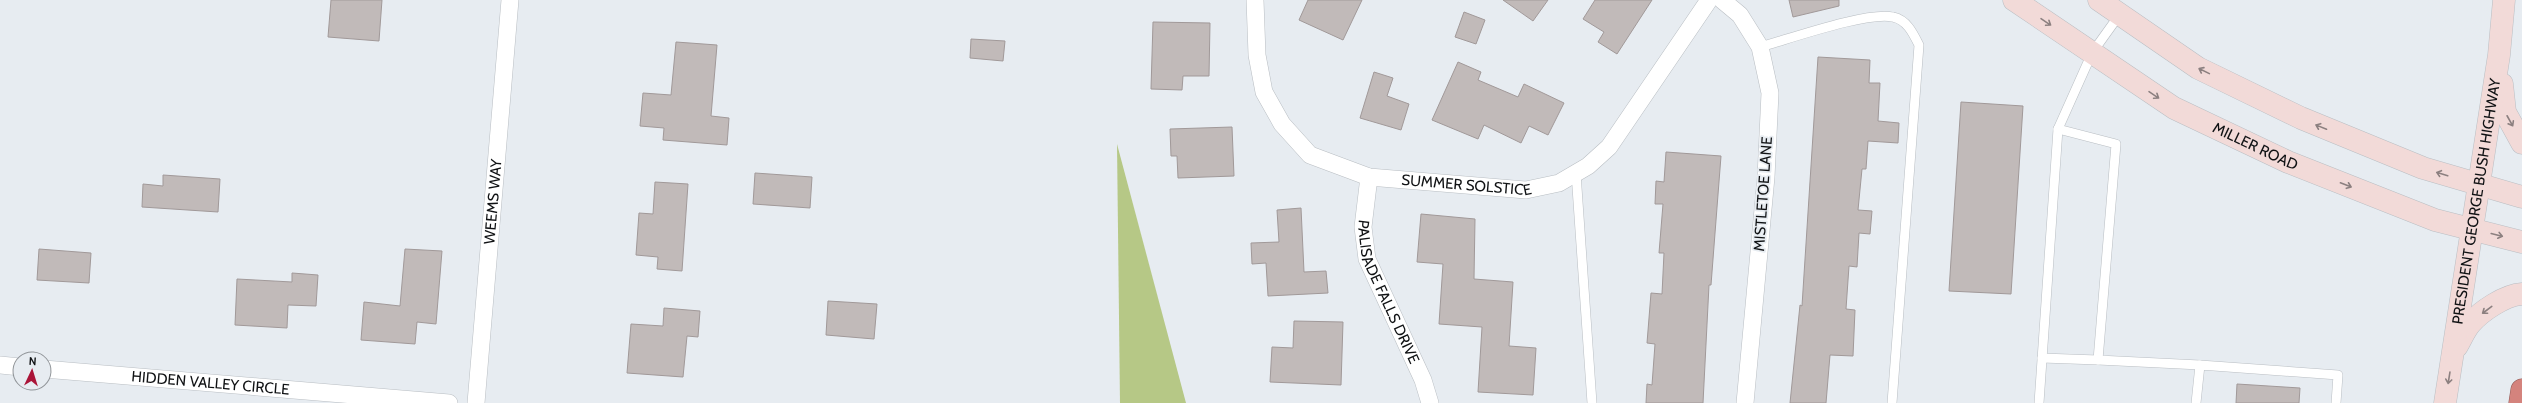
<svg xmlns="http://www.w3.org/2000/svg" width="2522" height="403" font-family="Cabin,sans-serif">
<rect width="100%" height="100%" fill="#e7ecf1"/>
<polygon fill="#b6c886" points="1117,144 1186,403 1120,403"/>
<g fill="#c1bab9" stroke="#a19999">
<polygon points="331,0 382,0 379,41 328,37"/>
<polygon points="1308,0 1362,0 1343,40 1299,20"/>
<polygon points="1503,0 1548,0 1533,21"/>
<polygon points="1595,0 1652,0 1617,54 1598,42 1604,32 1583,19"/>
<polygon points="1789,0 1839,0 1839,6 1793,17"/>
<polygon points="1464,12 1485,20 1476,44 1455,37"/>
<polygon points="1153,22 1210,23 1209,76 1183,76 1182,90 1151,89"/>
<polygon points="971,39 1005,41 1003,61 970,58"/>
<polygon points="676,42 717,45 711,116 729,118 727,145 663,140 664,128 640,126 643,93 671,95"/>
<polygon points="1818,57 1870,60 1869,83 1880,83 1878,121 1899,123 1898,143 1868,141 1866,169 1862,169 1858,210 1872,211 1870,234 1859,233 1857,267 1849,266 1846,309 1855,310 1853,356 1830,355 1826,403 1790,403 1800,305 1802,306"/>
<polygon points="1458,62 1481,72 1478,80 1518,97 1524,84 1564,103 1548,135 1529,126 1521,143 1484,125 1478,139 1432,120"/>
<polygon points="1374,72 1393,78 1387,96 1409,104 1401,130 1360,118"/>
<polygon points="1961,102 2023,106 2011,294 1949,291"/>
<polygon points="1232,127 1234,176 1178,178 1177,156 1171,156 1170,129"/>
<polygon points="1666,152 1721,156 1711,285 1709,285 1703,403 1646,403 1647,384 1652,385 1655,344 1647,343 1651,293 1662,294 1664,253 1659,253 1663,204 1655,204 1656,181 1664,182"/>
<polygon points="755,173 812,177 810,208 753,204"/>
<polygon points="163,175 220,179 218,212 142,207 143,184 163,186"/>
<polygon points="655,182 688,184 682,271 657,269 658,257 636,255 639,213 653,214"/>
<polygon points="1301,208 1304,272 1326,271 1328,293 1268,296 1266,263 1252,264 1251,243 1279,242 1277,210"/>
<polygon points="1421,214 1475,219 1474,279 1513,282 1509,346 1536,348 1533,395 1478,392 1482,327 1439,324 1443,264 1417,262"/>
<polygon points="39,249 91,253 89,283 37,280"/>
<polygon points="405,249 442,251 436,324 417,322 415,344 361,340 364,302 400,306"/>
<polygon points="292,273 318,275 316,306 288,305 287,328 235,325 237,279 292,282"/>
<polygon points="828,301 877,304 874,339 826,335"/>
<polygon points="664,308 700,311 698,337 687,336 683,377 627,373 631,324 663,326"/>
<polygon points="1294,321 1343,322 1341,385 1270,382 1272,347 1293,348"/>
<polygon points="2237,384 2300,388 2299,403 2236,403"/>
</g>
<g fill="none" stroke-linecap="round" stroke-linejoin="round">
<defs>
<g id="service">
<path d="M1760 47C1789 39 1868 11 1893 17 1907 20 1913 33 1919 45L1892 403"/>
<polyline points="2058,129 2116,144 2098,360 2200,365"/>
<polyline points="1576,173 1592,403"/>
<polyline points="2042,358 2098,360"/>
<polyline points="2039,403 2058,129 2092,53 2120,14"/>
<polyline points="2196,403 2200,365 2338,375 2336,403"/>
</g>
<g id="minor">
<path id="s1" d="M1255 0 1257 55 1264 92 1282 124 1310 155 1369 177 1526 190 1559 183 1588 166 1609 147 1709 0"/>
<polyline points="1722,0 1740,15 1760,47 1770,93 1766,177 1745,403"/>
<path id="s2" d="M1369 177 1363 227 1367 259 1423 380 1430 403"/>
<polyline points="0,365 20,367"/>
<path id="s3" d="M44 369 449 403"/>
<path id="s4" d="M476 403 510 0"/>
</g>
<g id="secondary">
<path id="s5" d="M2014 0 2174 108 2288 162 2435 220 2522 242"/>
<polyline points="2099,0 2198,68 2301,118 2423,168 2522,197"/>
<polyline points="2502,84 2505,112 2522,143"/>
<path d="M2457 346C2461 339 2465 330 2470 324 2481 311 2505 295 2522 294"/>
<path id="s6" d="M2445 403 2499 55 2504 0"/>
</g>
<polyline id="motorway" points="2520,403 2522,390"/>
</defs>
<use href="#service" stroke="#b9bec3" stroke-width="10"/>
<use href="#minor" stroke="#b9bec3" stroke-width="18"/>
<use href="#secondary" stroke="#b9bec3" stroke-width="23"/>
<use href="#motorway" stroke="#8f5b58" stroke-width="23"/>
<use href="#service" stroke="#fff" stroke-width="9"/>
<use href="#minor" stroke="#fff" stroke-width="17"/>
<use href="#secondary" stroke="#f2dad8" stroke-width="22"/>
<use href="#motorway" stroke="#d4837d" stroke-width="22"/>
</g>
<defs><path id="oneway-shaft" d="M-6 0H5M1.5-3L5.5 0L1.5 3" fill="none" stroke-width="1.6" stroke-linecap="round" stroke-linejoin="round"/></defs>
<g stroke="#8c8080">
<use href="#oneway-shaft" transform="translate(2046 22) rotate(34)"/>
<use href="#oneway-shaft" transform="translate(2204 71) rotate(-154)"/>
<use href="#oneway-shaft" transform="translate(2154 95) rotate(34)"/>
<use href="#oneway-shaft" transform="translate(2510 121) rotate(61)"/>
<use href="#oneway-shaft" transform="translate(2321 127) rotate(-158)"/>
<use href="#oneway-shaft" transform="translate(2442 174) rotate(-163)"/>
<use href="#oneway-shaft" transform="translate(2346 185) rotate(21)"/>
<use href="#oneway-shaft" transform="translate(2497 235) rotate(14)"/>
<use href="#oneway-shaft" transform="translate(2487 310) rotate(143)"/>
<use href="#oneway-shaft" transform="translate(2449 378) rotate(99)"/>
</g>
<g text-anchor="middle" stroke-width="3.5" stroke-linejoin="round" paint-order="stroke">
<g font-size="15" fill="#101214" stroke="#e7ecf1">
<text dy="5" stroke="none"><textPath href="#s5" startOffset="283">MILLER ROAD</textPath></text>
<text dy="5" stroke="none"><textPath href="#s1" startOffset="332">SUMMER SOLSTICE</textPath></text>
<text transform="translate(1763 194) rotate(-86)" y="5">MISTLETOE LANE</text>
<text dy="5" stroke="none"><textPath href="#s4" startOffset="202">WEEMS WAY</textPath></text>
<text dy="5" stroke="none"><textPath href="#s6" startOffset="204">PRESIDENT GEORGE BUSH HIGHWAY</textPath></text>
<text dy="5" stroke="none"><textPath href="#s2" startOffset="120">PALISADE FALLS DRIVE</textPath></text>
<text dy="5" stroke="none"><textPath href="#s3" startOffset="167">HIDDEN VALLEY CIRCLE</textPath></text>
</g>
</g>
<g transform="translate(32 371) rotate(4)"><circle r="19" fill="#e7ecf1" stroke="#919599"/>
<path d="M0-3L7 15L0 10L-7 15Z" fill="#aa1438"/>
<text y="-6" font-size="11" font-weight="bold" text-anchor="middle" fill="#101214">N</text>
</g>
</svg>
